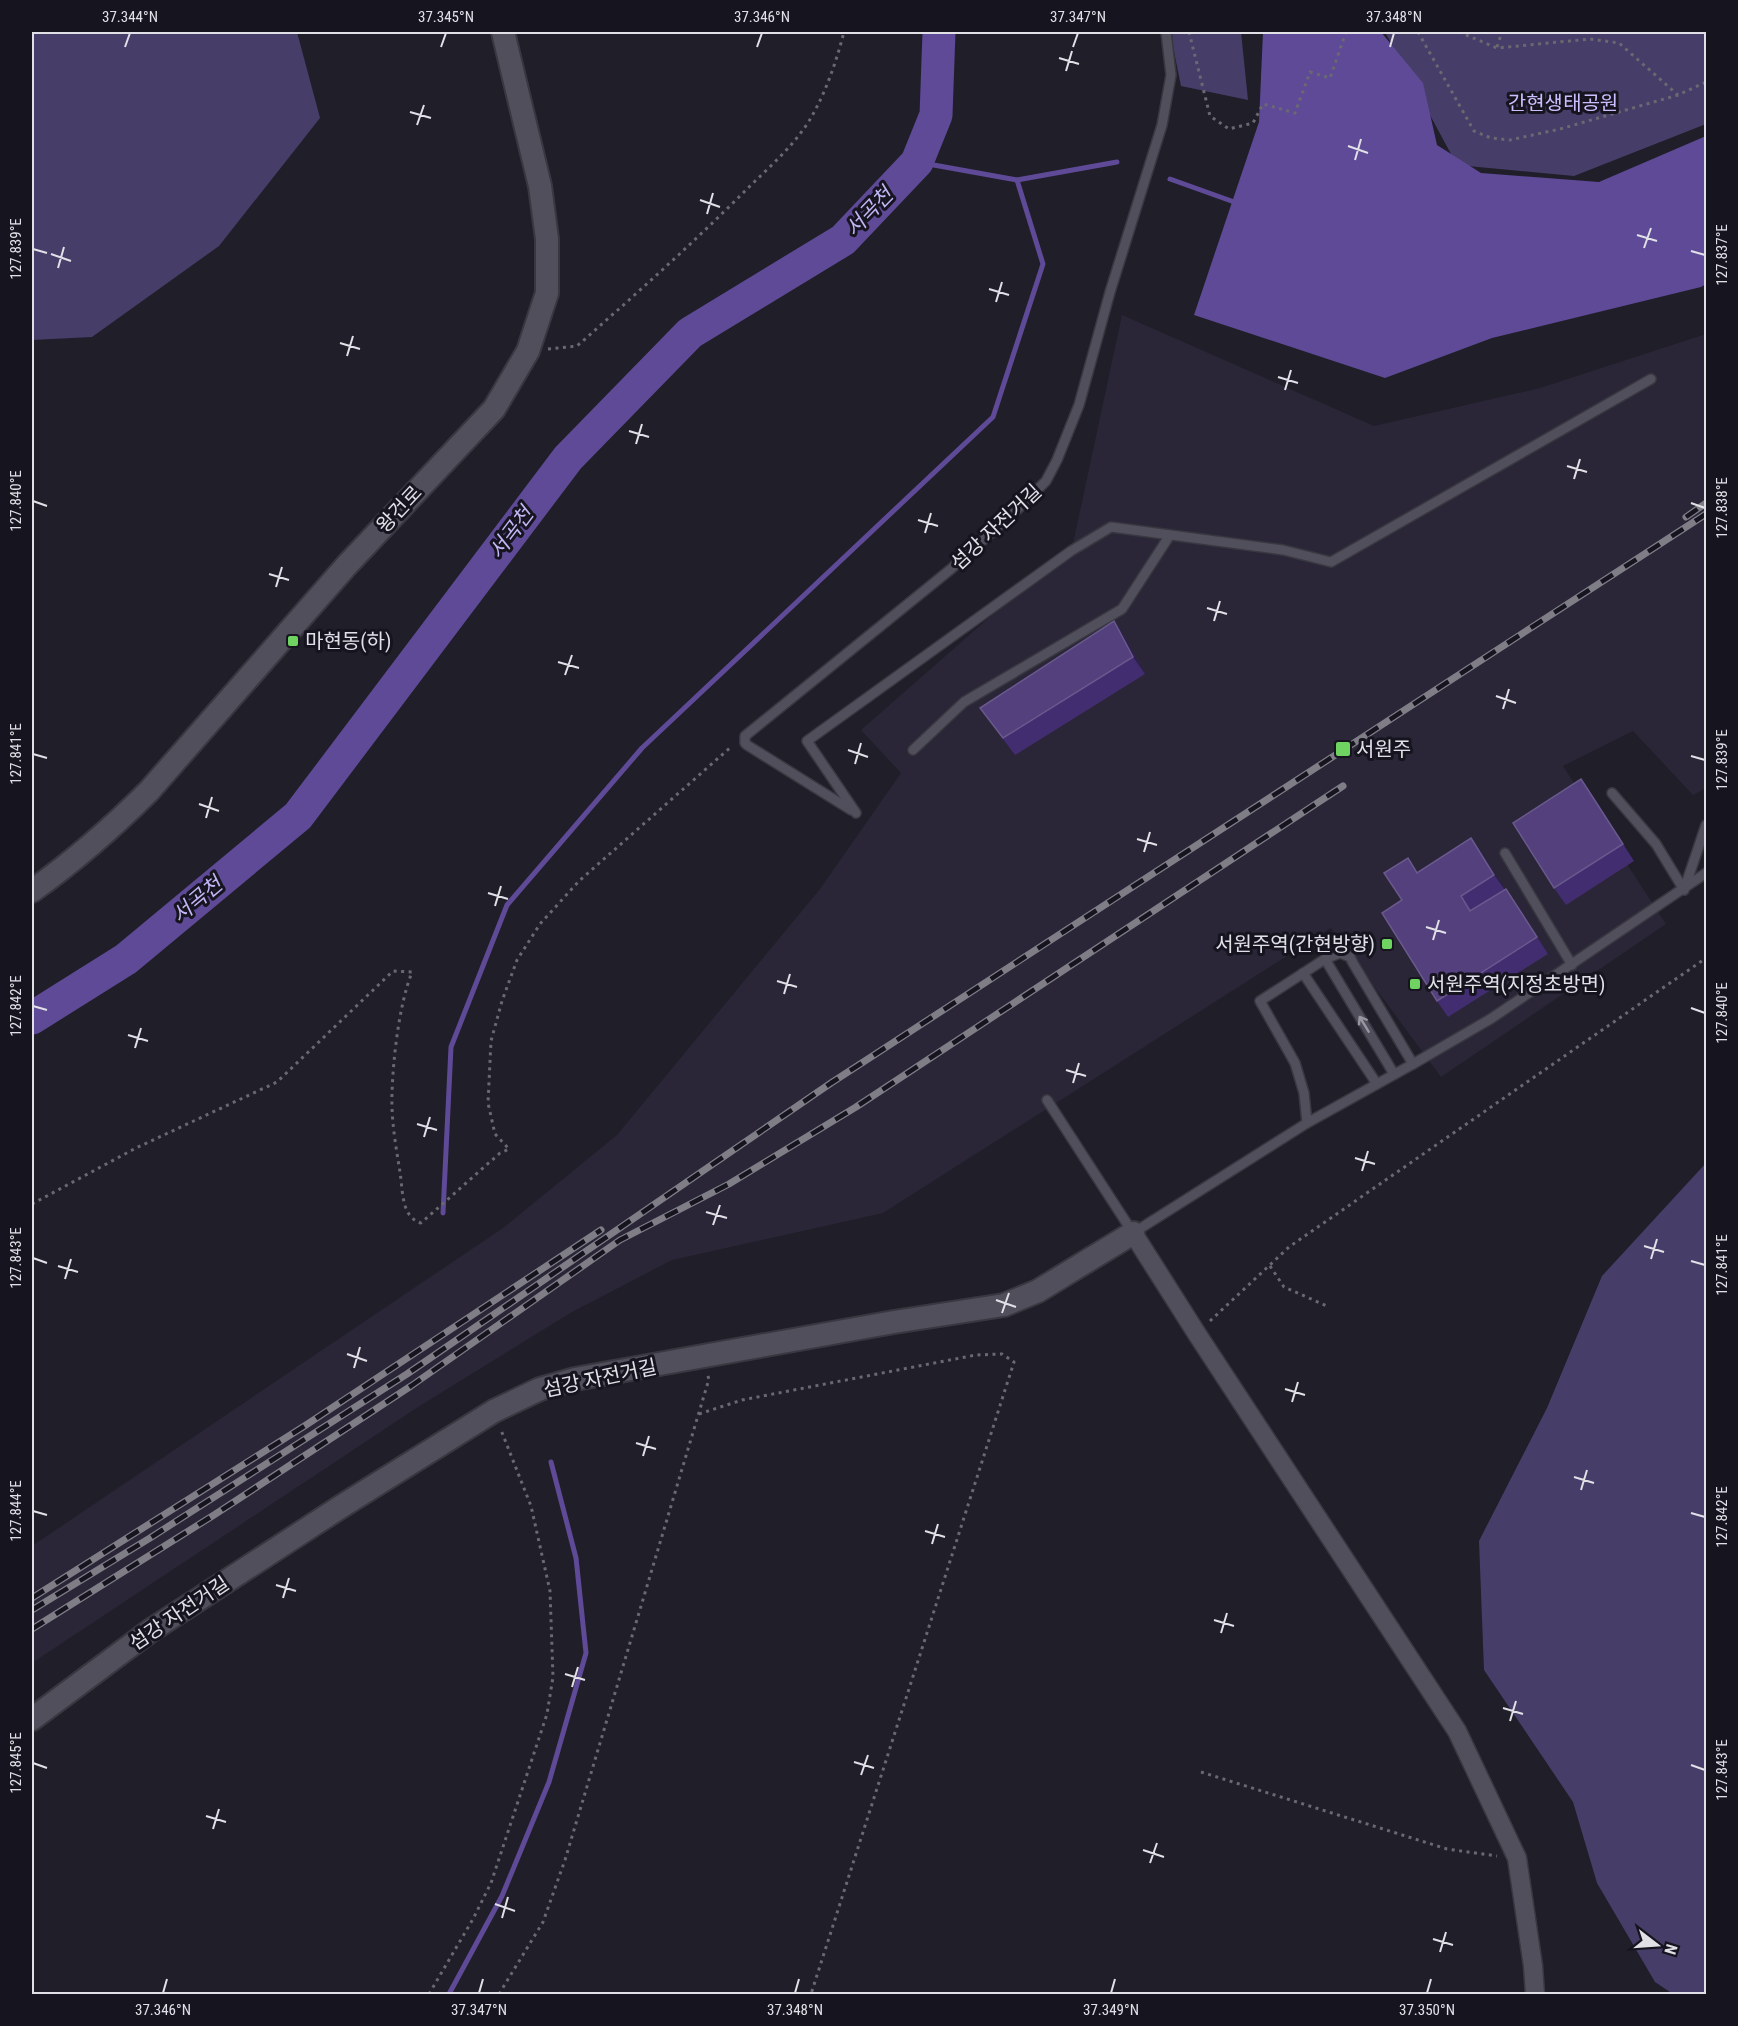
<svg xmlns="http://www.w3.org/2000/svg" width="1738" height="2026" font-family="'Roboto Condensed','Noto Sans KR',sans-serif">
<rect width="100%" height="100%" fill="#201e29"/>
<polygon fill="#2a2637" points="1122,315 1374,426 1540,388 1706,334 1706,788 1693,795 1633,731 1563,766 1666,924 1441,1077 1331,928 883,1213 672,1260 572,1312 418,1407 32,1663 32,1546 503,1228 617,1135 820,889 901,773 861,730 1073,544"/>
<g fill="#473d69">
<polygon points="32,32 297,32 320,118 219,246 92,337 32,340"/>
<polygon points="1170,32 1241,32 1248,100 1181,86"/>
<polygon points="1385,32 1706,32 1706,124 1574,176 1457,165"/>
<polygon points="1706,1163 1706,1994 1673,1994 1655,1982 1597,1883 1573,1802 1484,1670 1479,1541 1547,1408 1602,1276"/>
</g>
<polygon fill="#5e4a96" points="1263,32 1381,32 1423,83 1437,145 1481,173 1599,182 1706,136 1706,284 1701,287 1492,338 1385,378 1194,315 1259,122"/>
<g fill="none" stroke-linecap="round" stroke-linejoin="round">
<g stroke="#5e4a96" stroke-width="5">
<polyline points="1170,179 1237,203"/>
<polyline points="1017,180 1117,162"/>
<polyline points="443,1213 451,1047 507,905 642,748 993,417 1043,264 1017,180 917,162"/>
<polyline points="449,1994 502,1896 549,1782 586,1653 576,1558 551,1462"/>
</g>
<polyline stroke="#5e4a96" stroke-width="33" points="32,1018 126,959 298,816 568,458 690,333 843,240 917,162 936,115 939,32"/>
<defs>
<g id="service">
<polyline points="913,750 964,702 1122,609 1170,535"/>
<polyline points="1612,793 1656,844 1684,890"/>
<polyline points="851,810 747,745 745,743 745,736 951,569 1020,507 1046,481 1057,460 1079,405 1110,292 1162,125 1171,75 1166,32"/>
<polyline points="856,813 807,741 1071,551 1111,527 1283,550 1331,562 1651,379"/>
<polyline points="1505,853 1572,965"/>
<polyline points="1684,890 1706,825"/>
<polygon points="1340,953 1350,957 1353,963 1413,1064 1307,1123 1304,1093 1295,1063 1260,1001 1325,959"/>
<polyline points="1325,959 1394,1074"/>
<polyline points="1303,973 1377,1084"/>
<polyline points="1413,1064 1492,1018 1706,873"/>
<polyline points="1047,1100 1133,1233 1307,1123"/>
</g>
<polyline id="minor" points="1133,1233 1197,1334 1457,1731 1517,1858 1533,1966 1535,1994"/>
<g id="tertiary">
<path d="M32 891C74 861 112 828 149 791L347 565 494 409 528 351 547 293V239L540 186 503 32"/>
<polyline points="32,1719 150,1631 342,1506 494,1411 540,1389 575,1379 894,1322 1004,1305 1038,1291 1133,1233"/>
</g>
</defs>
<use href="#service" stroke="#393840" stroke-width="12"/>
<use href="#minor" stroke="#393840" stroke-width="21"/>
<use href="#tertiary" stroke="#393840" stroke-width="26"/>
<g stroke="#6a6972" stroke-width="3" stroke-dasharray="3 4.5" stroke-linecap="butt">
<polyline points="1189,32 1210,116 1229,129 1253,123 1263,104 1295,113 1310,72 1330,78 1346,32"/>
<polyline points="1418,32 1474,131 1491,138 1510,140 1560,129 1678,95 1706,82"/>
<polyline points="1459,32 1497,48 1590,39 1619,43 1678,95"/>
<polyline points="1497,47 1502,32"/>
<path d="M548 349 577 346C634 296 691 245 745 191 767 169 792 148 809 121 826 93 836 62 844 32"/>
<path d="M32 1204 136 1148 277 1082 393 971 412 972C399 1005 393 1059 392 1094 391 1120 396 1147 400 1172 403 1191 401 1217 421 1223L500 1153 509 1149 495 1134 488 1103 491 1041 502 1001 517 960 540 924 579 881 732 746"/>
<polyline points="1270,1266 1284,1287 1327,1306"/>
<polyline points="1210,1321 1289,1247 1706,958"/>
<polyline points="699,1414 742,1400 976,1355 1002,1354 1014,1362 811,1994"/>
<polyline points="1201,1772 1447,1849 1497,1856"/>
<polyline points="429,1994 473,1919 491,1883 547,1714 553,1677 550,1591 531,1506 501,1430"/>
<polyline points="499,1994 543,1922 565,1860 709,1379 707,1374"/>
</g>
<use href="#service" stroke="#514f5c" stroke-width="9"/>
<use href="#minor" stroke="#514f5c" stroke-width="18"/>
<use href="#tertiary" stroke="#514f5c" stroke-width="22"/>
<defs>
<g id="rail">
<polyline points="1686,517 1706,503"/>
<polyline points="32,1598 306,1425 601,1230"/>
<polyline points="32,1610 150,1538 407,1374 831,1083 1706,514"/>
<polyline points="32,1629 214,1515 411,1386 620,1240 729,1184 856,1107 1343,786"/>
</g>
</defs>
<use href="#rail" stroke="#7f7e87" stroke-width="7"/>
<use href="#rail" stroke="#16141f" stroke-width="4.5" stroke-dasharray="14" stroke-linecap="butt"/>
</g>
<g fill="#422d70">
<polygon points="1114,621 1125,638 1145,674 1015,755 980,708"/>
<polygon points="1593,796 1634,861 1566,905 1554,888"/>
<polygon points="1471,838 1505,890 1506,889 1518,906 1548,954 1448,1017 1437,1001 1408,858 1417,872"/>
</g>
<g fill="#2d1f4e">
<polygon points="1114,621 1125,638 1145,674 1133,657"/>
<polygon points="1581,779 1593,796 1634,861 1623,844"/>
<polygon points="1471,838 1483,855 1506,891 1494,875"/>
<polygon points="1506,889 1518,906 1548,954 1537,937"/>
</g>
<g fill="#53407d" stroke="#69598d" stroke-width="1.5">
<polygon points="1114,621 1133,657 1003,738 980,708"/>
<polygon points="1581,779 1623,844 1554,888 1513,823"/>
<polygon points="1471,838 1494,875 1461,896 1470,911 1506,889 1537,937 1437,1001 1382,913 1402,900 1384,873 1408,858 1417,873"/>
</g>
<defs><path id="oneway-shaft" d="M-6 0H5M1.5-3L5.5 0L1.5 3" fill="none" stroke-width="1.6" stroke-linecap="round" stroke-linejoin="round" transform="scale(1.5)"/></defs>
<use stroke="#9998a2" href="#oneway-shaft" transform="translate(1364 1024) rotate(-121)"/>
<path fill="none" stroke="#e1e0e7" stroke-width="2" d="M125 47 130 33M441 47 446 33M757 47 762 33M1073 47 1078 33M1390 47 1394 33M1059 58 1079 64M1066 71 1072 51M410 112 431 118M417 125 424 105M1348 146 1368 153M1355 160 1361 139M700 200 720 207M707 214 713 193M1637 235 1657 241M1644 248 1651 228M33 249 47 253M1691 251 1705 255M51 254 71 261M58 268 64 247M989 289 1009 295M996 302 1002 282M340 343 360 349M347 356 353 336M1278 377 1298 383M1285 390 1291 370M629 431 649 437M636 444 642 424M1567 466 1587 472M1574 479 1580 459M33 501 47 506M1691 503 1705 508M918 520 938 526M925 533 931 513M269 574 289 580M276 587 282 567M1207 608 1227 614M1214 621 1220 601M558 662 579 668M565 675 572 655M1496 696 1516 703M1503 709 1509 689M848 750 868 757M33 754 47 758M1691 756 1705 760M855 764 861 743M199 804 219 811M206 818 212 797M1137 839 1157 845M1144 852 1150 832M488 893 508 899M495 906 501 886M1426 927 1446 933M1433 940 1439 920M777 981 797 987M784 994 790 974M33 1006 47 1010M1691 1008 1705 1013M128 1035 148 1041M135 1048 141 1028M1066 1070 1086 1076M1073 1083 1079 1063M417 1124 437 1130M424 1137 430 1117M1355 1158 1375 1164M1362 1171 1368 1151M706 1212 727 1218M713 1225 720 1205M1644 1246 1664 1252M33 1258 47 1263M1651 1259 1657 1239M1691 1261 1705 1265M58 1266 78 1272M65 1279 71 1259M996 1300 1016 1307M1002 1313 1009 1293M347 1354 367 1361M354 1368 360 1347M1285 1389 1305 1395M1292 1402 1298 1382M636 1443 656 1449M643 1456 649 1436M1574 1477 1594 1483M1581 1490 1587 1470M33 1511 47 1515M1691 1513 1705 1517M925 1531 945 1537M932 1544 938 1524M276 1585 296 1591M283 1598 289 1578M1214 1620 1234 1626M1221 1633 1227 1613M565 1674 585 1680M572 1687 578 1667M1503 1708 1523 1714M1510 1721 1516 1701M854 1762 874 1768M33 1763 47 1768M1691 1765 1705 1770M861 1775 868 1755M206 1816 226 1822M213 1829 219 1809M1143 1850 1164 1857M1150 1863 1157 1843M495 1904 515 1911M502 1918 508 1897M1433 1939 1453 1945M1440 1952 1446 1932M163 1993 167 1979M479 1993 483 1979M795 1993 799 1979M1111 1993 1115 1979M1427 1993 1431 1979"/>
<g fill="#6ed360" stroke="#16141f" stroke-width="2">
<rect x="287" y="635" width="12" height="12" rx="3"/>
<rect x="1335" y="741" width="16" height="16" rx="3"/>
<rect x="1381" y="938" width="12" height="12" rx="3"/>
<rect x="1409" y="978" width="12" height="12" rx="3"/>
</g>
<g text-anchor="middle" stroke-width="6" stroke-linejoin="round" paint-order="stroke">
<g font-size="20" fill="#cbbefe" stroke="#16141f">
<text x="1563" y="110">간현생태공원</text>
</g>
<g font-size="20" fill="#e1e0e7" stroke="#16141f">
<text transform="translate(399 509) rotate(-47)" y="7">왕건로</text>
<text transform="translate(996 527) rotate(-43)" y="7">섬강 자전거길</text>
<text transform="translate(600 1378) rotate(-12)" y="7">섬강 자전거길</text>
<text transform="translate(179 1613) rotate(-34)" y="7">섬강 자전거길</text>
</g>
<g font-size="20" fill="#e1e0e7" stroke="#16141f" text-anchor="start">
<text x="305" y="648">마현동(하)</text>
<text x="1356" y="756">서원주</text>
<text x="1375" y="951" text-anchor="end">서원주역(간현방향)</text>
<text x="1427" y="991">서원주역(지정초방면)</text>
</g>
<g font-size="21" font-style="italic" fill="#c2b6f5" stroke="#16141f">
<text transform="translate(869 212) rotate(-46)" y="7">서곡천</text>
<text transform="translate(511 533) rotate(-53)" y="7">서곡천</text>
<text transform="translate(197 900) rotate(-40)" y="7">서곡천</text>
</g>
</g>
<rect width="1738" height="2026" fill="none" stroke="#16141f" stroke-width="66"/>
<g transform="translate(1657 1945) rotate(107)" stroke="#16141f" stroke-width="4.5" paint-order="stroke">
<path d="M0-4.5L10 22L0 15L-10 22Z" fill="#e1e0e7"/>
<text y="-9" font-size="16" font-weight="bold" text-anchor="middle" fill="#e1e0e7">N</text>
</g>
<rect x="33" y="33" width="1672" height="1960" fill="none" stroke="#e1e0e7" stroke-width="2"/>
<g font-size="15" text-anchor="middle" fill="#e1e0e7">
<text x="130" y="22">37.344°N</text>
<text x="446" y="22">37.345°N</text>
<text x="762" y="22">37.346°N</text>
<text x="1078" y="22">37.347°N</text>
<text x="1394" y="22">37.348°N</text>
<text transform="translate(16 249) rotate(-90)" y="5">127.839°E</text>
<text transform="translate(1722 255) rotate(-90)" y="5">127.837°E</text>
<text transform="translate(16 501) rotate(-90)" y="5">127.840°E</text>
<text transform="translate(1722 508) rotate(-90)" y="5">127.838°E</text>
<text transform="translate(16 754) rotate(-90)" y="5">127.841°E</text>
<text transform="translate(1722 760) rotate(-90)" y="5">127.839°E</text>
<text transform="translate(16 1006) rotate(-90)" y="5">127.842°E</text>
<text transform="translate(1722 1013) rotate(-90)" y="5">127.840°E</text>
<text transform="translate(16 1258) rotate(-90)" y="5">127.843°E</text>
<text transform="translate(1722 1265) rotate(-90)" y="5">127.841°E</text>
<text transform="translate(16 1511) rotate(-90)" y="5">127.844°E</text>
<text transform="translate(1722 1517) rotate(-90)" y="5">127.842°E</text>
<text transform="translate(16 1763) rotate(-90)" y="5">127.845°E</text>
<text transform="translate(1722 1770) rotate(-90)" y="5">127.843°E</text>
<text x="163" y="2015">37.346°N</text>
<text x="479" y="2015">37.347°N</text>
<text x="795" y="2015">37.348°N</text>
<text x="1111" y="2015">37.349°N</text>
<text x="1427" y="2015">37.350°N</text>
</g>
</svg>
